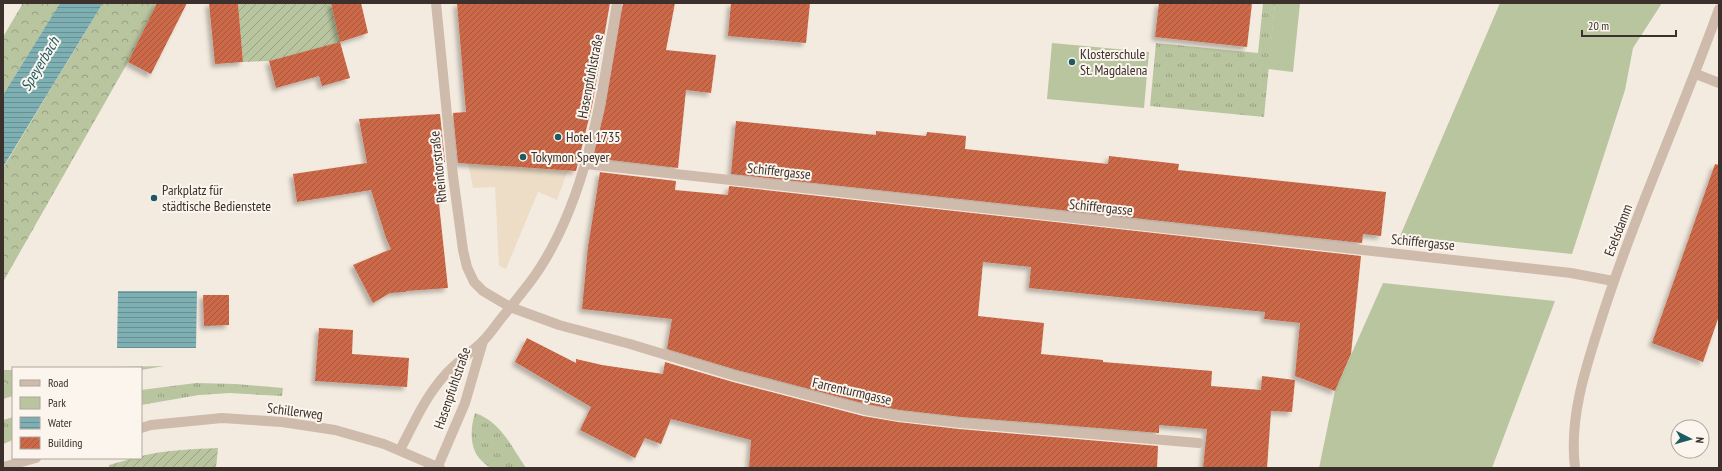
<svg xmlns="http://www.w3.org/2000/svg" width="1722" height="471" font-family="'PT Sans Narrow',sans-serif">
<defs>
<pattern id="grass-tufts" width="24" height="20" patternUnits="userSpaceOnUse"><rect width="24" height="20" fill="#b8c59f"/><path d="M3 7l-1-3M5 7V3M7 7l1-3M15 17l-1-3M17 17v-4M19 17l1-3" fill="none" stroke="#97a082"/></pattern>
<pattern id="forest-crowns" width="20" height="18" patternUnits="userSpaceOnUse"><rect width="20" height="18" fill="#b8c59f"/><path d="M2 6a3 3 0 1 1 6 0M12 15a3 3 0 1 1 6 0" fill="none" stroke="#97a082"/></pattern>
<pattern id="garden-furrows" width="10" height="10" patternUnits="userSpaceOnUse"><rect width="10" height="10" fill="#b8c59f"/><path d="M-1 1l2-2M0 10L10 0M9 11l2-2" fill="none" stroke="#97a082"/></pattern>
<pattern id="water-rules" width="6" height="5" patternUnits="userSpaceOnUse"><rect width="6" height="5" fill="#7eb0b3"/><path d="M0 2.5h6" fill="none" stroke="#689092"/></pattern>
<pattern id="building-hatch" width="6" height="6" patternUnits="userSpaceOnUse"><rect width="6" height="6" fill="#cb6948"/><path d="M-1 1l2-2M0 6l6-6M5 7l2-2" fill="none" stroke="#a6573c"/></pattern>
<filter id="shadow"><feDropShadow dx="-3.5" dy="3.5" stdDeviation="2" flood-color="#0004"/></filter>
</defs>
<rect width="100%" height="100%" fill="#f4ebe0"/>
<g fill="url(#grass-tufts)">
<polygon points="1263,3 1275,3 1264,117 1150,106 1156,43 1258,53"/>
<polygon points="196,383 236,384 283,388 282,396 230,393 199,395 141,405 141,390"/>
<path d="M475 413C501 422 511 446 526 468 517 468 499 470 491 468 489 467 485 464 483 462 469 451 470 429 475 413Z"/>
<polygon points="13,417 13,440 3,444 3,420"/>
</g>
<g fill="url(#forest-crowns)">
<polygon points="23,3 60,3 3,95 3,37"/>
<polygon points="103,3 157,3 128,62 3,282 3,168"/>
<polygon points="164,366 141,370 141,368 66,368"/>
<polygon points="3,370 13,370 13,396 3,399"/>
</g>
<g fill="#b8c59f">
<polygon points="1275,3 1300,3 1293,72 1268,69"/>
<polygon points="1500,3 1662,3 1633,48 1625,90 1572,254 1400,236"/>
<polygon points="1052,43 1149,52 1144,108 1047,99"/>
<polygon points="1383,283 1555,301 1492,468 1319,468 1335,391"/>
</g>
<g fill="url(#garden-furrows)">
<polygon points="238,3 331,3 341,42 269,61 243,62"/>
<path d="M218 448 216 468H109V465L134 458H141V456C167 450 192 449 218 448Z"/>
</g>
<polygon fill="#edddc7" points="468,163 568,170 557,200 538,192 506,269 499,266 495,187 473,188"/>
<g fill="url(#water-rules)">
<polygon points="60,3 103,3 3,167 3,95"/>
<polygon points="118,291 197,291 196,348 117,348"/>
</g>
<g fill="url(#building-hatch)" filter="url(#shadow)">
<polygon points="157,3 187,3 151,74 128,62"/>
<polygon points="209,3 238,3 243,62 215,64"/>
<polygon points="331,3 361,3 368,33 340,42"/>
<polygon points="457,3 610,3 592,106 576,171 458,163 453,113 466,112"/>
<polygon points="623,3 675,3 666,50 716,55 711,93 686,90 678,168 593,158 605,108"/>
<polygon points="731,3 810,3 806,43 728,36"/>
<polygon points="1159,3 1252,3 1247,47 1155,37"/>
<polygon points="340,42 350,78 322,86 319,76 276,88 269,61"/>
<polygon points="440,114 445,162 438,161 442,203 439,204 448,288 406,291 405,292 390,293 373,303 353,265 391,249 386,238 371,190 297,202 293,174 367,163 359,119"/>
<polygon points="736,121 876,135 876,131 926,136 927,132 966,136 965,149 1108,164 1109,156 1179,164 1178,170 1386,192 1381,236 1363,234 1362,243 731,174"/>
<polygon points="1715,164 1719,165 1719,316 1703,362 1652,343"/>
<polygon points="590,171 676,181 675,190 728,195 729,186 1361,256 1351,354 1335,391 1295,376 1300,323 1264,319 1265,312 1029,288 1031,267 983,262 978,316 1044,323 1041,354 1103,360 1103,362 1212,371 1211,386 1261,390 1262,376 1295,380 1292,412 1271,411 1267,468 1203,468 1207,429 1159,425 1159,433 961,417 900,410 866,404 737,370 667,349 672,319 582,309 588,247 600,172"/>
<polygon points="203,295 229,295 229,325 204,326"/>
<polygon points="319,328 353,330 352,354 409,358 407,387 315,381"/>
<polygon points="527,338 576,363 576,359 602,365 663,374 665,362 733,382 863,416 898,422 959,429 1158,446 1157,468 749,468 751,440 671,419 661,444 645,438 635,458 580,430 591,407 515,362"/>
</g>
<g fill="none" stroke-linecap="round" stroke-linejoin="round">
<g stroke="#cebbab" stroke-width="10">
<polyline points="436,3 453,176 463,250 467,267 474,282 483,291 510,307 559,325 630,344 735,376 865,410 899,416 960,423 1199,443"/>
<polyline points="1696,74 1719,83"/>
<polyline points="585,164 1571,273 1613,281"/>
<polyline points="141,428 151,425 222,418 282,422 335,430 384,444 440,468"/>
<path d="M400 450C413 425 425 397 445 375 456 362 471 353 483 341 491 333 497 323 504 315 515 301 528 286 538 271 589 194 602 93 617 3"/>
<polyline points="438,466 465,403 483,341"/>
<polyline points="3,467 36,458"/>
<path d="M1575 468C1569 418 1585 370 1600 323 1634 216 1681 114 1719 9"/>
</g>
</g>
<g fill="#1d5b60" stroke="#fbf5ee" stroke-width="1.5">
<circle cx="1072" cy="62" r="4"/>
<circle cx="558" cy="137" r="4"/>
<circle cx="523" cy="157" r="4"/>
<circle cx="154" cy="198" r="4"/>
</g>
<g text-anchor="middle" stroke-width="4" stroke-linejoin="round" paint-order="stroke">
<g font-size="14" fill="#3b302b" stroke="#fbf5ee" text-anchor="start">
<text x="1080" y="59">Klosterschule<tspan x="1080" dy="16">St. Magdalena</tspan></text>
<text x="566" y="142">Hotel 1735</text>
<text x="531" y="162">Tokymon Speyer</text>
<text x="162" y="195">Parkplatz für<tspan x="162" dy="16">städtische Bedienstete</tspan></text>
</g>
<g font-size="14" fill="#3b302b" stroke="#fbf5ee">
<text transform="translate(590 76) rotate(-79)" y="5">Hasenpfuhlstraße</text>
<text transform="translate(438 167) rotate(-96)" y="5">Rheintorstraße</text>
<text transform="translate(779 171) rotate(6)" y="5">Schiffergasse</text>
<text transform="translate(1101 207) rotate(6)" y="5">Schiffergasse</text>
<text transform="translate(1618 230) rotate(-69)" y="5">Eselsdamm</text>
<text transform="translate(1423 242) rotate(6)" y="5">Schiffergasse</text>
<text transform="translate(452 388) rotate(-71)" y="5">Hasenpfuhlstraße</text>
<text transform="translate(852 391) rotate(13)" y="5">Farrenturmgasse</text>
<text transform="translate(295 411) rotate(7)" y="5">Schillerweg</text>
</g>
<g font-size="15" font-style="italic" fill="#1d5b60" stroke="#fbf5ee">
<text transform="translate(40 64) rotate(-59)" y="5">Speyerbach</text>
</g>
</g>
<rect width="1722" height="471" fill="none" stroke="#3b302b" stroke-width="8"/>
<rect x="12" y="367" width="130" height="92" fill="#fbf5ee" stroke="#aea6a0"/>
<rect x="20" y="380" width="20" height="6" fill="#cebbab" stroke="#aea6a0"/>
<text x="48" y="387" font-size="12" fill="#3b302b">Road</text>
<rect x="20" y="397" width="20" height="12" fill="#b8c59f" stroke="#aea6a0"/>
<text x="48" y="407" font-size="12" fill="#3b302b">Park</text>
<rect x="20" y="417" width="20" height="12" fill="url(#water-rules)" stroke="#aea6a0"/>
<text x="48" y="427" font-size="12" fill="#3b302b">Water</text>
<rect x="20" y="437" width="20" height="12" fill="url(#building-hatch)" stroke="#aea6a0"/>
<text x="48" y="447" font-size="12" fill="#3b302b">Building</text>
<g transform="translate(1690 439) rotate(96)"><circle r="19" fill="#fbf5ee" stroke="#aea6a0"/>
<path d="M0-3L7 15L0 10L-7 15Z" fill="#1d5b60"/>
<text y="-6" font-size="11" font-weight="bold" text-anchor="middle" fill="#3b302b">N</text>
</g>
<path d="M1582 30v6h94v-6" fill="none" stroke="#3b302b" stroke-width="2"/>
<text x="1588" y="30" font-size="12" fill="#3b302b" stroke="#fbf5ee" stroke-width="3" paint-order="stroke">20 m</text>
</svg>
